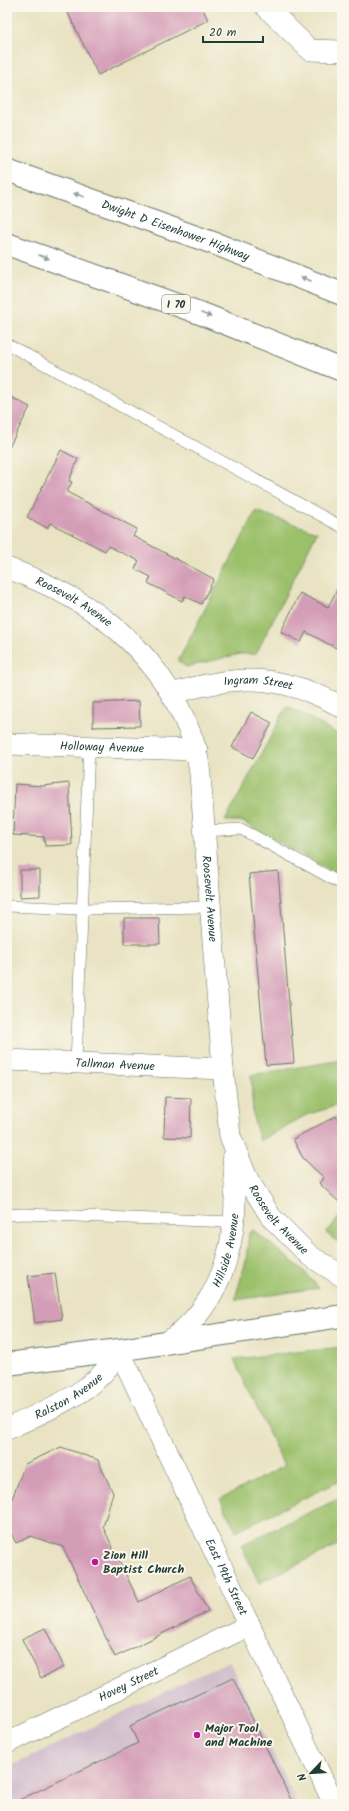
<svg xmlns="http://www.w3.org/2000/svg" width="349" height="1811" font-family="Kalam,sans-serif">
<rect width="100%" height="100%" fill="#fbf7ec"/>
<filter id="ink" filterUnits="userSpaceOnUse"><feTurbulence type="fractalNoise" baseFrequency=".025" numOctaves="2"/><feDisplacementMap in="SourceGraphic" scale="8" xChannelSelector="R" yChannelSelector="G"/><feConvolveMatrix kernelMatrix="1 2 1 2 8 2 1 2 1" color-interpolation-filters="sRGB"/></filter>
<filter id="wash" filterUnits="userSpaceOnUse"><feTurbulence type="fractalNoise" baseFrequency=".012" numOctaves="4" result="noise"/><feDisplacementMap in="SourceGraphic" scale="16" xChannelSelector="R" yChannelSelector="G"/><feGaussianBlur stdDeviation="0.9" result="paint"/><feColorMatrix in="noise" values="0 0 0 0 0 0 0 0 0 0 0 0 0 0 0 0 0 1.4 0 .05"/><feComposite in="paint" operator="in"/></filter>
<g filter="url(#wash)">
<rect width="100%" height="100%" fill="#e9e3c3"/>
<polygon fill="#d0bdcc" points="229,1661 297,1804 7,1804 7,1768"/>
<g fill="#9bc06b" stroke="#5d7e50">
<polygon points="256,511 317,532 256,654 240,654 186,667 178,661"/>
<polygon points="287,706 342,736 342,877 241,821 225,821"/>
<polygon points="342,1060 342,1104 306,1115 260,1141 253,1117 251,1075"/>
<polygon points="342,1214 342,1245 326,1233"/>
<polygon points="253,1230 303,1270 319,1288 236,1300 236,1295 246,1261 249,1233"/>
<polygon points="342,1347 342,1480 236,1531 220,1499 284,1466 234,1359"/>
<polygon points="342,1497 342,1543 259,1583 241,1545"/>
</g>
<g id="blocks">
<g fill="#d49db7">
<polygon points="65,7 202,7 208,20 98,75"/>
<polygon points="7,395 30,407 7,451"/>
<polygon points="61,450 78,459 69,481 72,482 67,492 137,529 133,536 214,579 201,604 185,596 182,601 148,583 151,577 135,569 139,561 108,546 105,551 50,523 47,528 27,517"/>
<polygon points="342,580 342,636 336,648 306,632 301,642 281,632 300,593 328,607"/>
<polygon points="139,701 140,726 93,727 93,703"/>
<polygon points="251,712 272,723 253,758 232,747"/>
<polygon points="69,783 72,845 45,846 44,837 13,835 15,784 42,786"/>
<polygon points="20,870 40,870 40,896 20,897"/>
<polygon points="278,871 294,1063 266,1065 249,874"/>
<polygon points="124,918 159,918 160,944 124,944"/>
<polygon points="165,1097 191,1098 190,1138 164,1137"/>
<polygon points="336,1116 342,1128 342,1205 319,1183 324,1178 303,1158 293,1139"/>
<polygon points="55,1273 62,1319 35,1323 28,1276"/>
<polygon points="61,1447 98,1460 113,1493 103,1527 139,1602 190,1576 208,1611 115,1657 63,1547 31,1536 16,1543 7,1525 7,1501 12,1499 25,1464"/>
<polygon points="45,1628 64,1667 41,1678 22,1639"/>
<polygon points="233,1678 293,1804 11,1804 138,1743 130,1726"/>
</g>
</g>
</g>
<g filter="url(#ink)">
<use href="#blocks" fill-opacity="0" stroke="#676" stroke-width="1"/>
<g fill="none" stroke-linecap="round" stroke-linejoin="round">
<defs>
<g id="lane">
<polyline points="7,344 342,527"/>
<polyline points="204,831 241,829 342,884"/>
<polyline points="7,906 82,909 210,907"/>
<polyline points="76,1063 89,747"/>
<polyline points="7,1215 24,1214 233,1222"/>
</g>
<g id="street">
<polyline points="266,7 310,50 342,51"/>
<path id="s1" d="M7 568C81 595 143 637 179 708 191 733 197 747 200 774L223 1069 230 1136 247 1178 271 1217 310 1256 342 1276"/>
<path id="s2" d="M172 694C237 673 282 674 342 707"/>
<path id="s3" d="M7 744 197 750"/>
<path id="s4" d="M7 1060 223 1069"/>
<path id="s5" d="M166 1343C228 1302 241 1228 233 1158"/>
<path id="s6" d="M119 1350 334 1804"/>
<path id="s7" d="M7 1429C46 1410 99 1392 119 1350"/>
<path id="s8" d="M7 1743 250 1625"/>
</g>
<polyline id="secondary" points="7,1364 119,1350 342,1316"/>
<g id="highway">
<path id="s9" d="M7 170 216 244 342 294"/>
<polyline points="7,244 205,315 342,370"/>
</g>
</defs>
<use href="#lane" stroke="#676" stroke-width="12"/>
<use href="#street" stroke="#676" stroke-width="22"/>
<use href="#secondary" stroke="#676" stroke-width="24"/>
<use href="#highway" stroke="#676" stroke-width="24"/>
<use href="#lane" stroke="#fff" stroke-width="11"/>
<use href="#street" stroke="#fff" stroke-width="21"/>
<use href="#secondary" stroke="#fff" stroke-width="22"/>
<use href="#highway" stroke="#fff" stroke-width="22"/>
</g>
<defs><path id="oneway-solid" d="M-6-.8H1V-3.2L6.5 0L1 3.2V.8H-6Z"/></defs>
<g fill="#8f9e9a">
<use href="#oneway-solid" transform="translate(79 195) rotate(-161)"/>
<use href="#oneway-solid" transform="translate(44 257) rotate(20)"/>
<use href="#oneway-solid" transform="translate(306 279) rotate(-157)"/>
<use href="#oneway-solid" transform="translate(206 315) rotate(21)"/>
</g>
</g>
<g fill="#b5179e" stroke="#fbf7ec" stroke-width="1.5">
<circle cx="95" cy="1562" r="4"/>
<circle cx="197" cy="1735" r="4"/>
</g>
<g text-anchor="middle" stroke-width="4" stroke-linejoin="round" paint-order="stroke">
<rect fill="#fbf7ec" stroke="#61756b" stroke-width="1" x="162" y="295" width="28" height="18" rx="3"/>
<g font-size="11" font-weight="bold" fill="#1f3d34">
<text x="176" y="308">I 70</text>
</g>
<g font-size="12" fill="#1f3d34" stroke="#fbf7ec">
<text dy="4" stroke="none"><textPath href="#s9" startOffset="179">Dwight D Eisenhower Highway</textPath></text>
<text dy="4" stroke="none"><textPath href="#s1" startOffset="75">Roosevelt Avenue</textPath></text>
<text dy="4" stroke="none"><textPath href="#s2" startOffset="88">Ingram Street</textPath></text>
<text dy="4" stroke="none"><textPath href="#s3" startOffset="95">Holloway Avenue</textPath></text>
<text dy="4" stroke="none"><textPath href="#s1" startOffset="422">Roosevelt Avenue</textPath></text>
<text dy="4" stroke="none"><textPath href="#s4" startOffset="108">Tallman Avenue</textPath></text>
<text dy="4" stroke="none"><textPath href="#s1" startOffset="758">Roosevelt Avenue</textPath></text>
<text dy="4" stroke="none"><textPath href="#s5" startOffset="114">Hillside Avenue</textPath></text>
<text dy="4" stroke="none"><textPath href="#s7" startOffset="70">Ralston Avenue</textPath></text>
<text dy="4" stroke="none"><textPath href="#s6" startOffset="251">East 19th Street</textPath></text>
<text dy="4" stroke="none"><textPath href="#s8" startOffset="135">Hovey Street</textPath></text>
</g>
<g font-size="12" font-weight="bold" fill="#1f3d34" stroke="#fbf7ec" text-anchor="start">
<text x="103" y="1559">Zion Hill<tspan x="103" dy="14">Baptist Church</tspan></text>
<text x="205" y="1732">Major Tool<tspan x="205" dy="14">and Machine</tspan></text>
</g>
</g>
<rect width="349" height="1811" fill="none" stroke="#fbf7ec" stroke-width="24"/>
<g transform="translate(311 1773) rotate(245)" stroke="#fbf7ec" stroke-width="3" paint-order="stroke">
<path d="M0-3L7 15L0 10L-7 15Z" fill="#1f3d34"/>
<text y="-6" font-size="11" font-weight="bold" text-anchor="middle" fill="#1f3d34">N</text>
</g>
<path d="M203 36v6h60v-6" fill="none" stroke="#1f3d34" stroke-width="2"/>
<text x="209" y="36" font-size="12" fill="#1f3d34" stroke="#fbf7ec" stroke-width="3" paint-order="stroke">20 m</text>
</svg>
